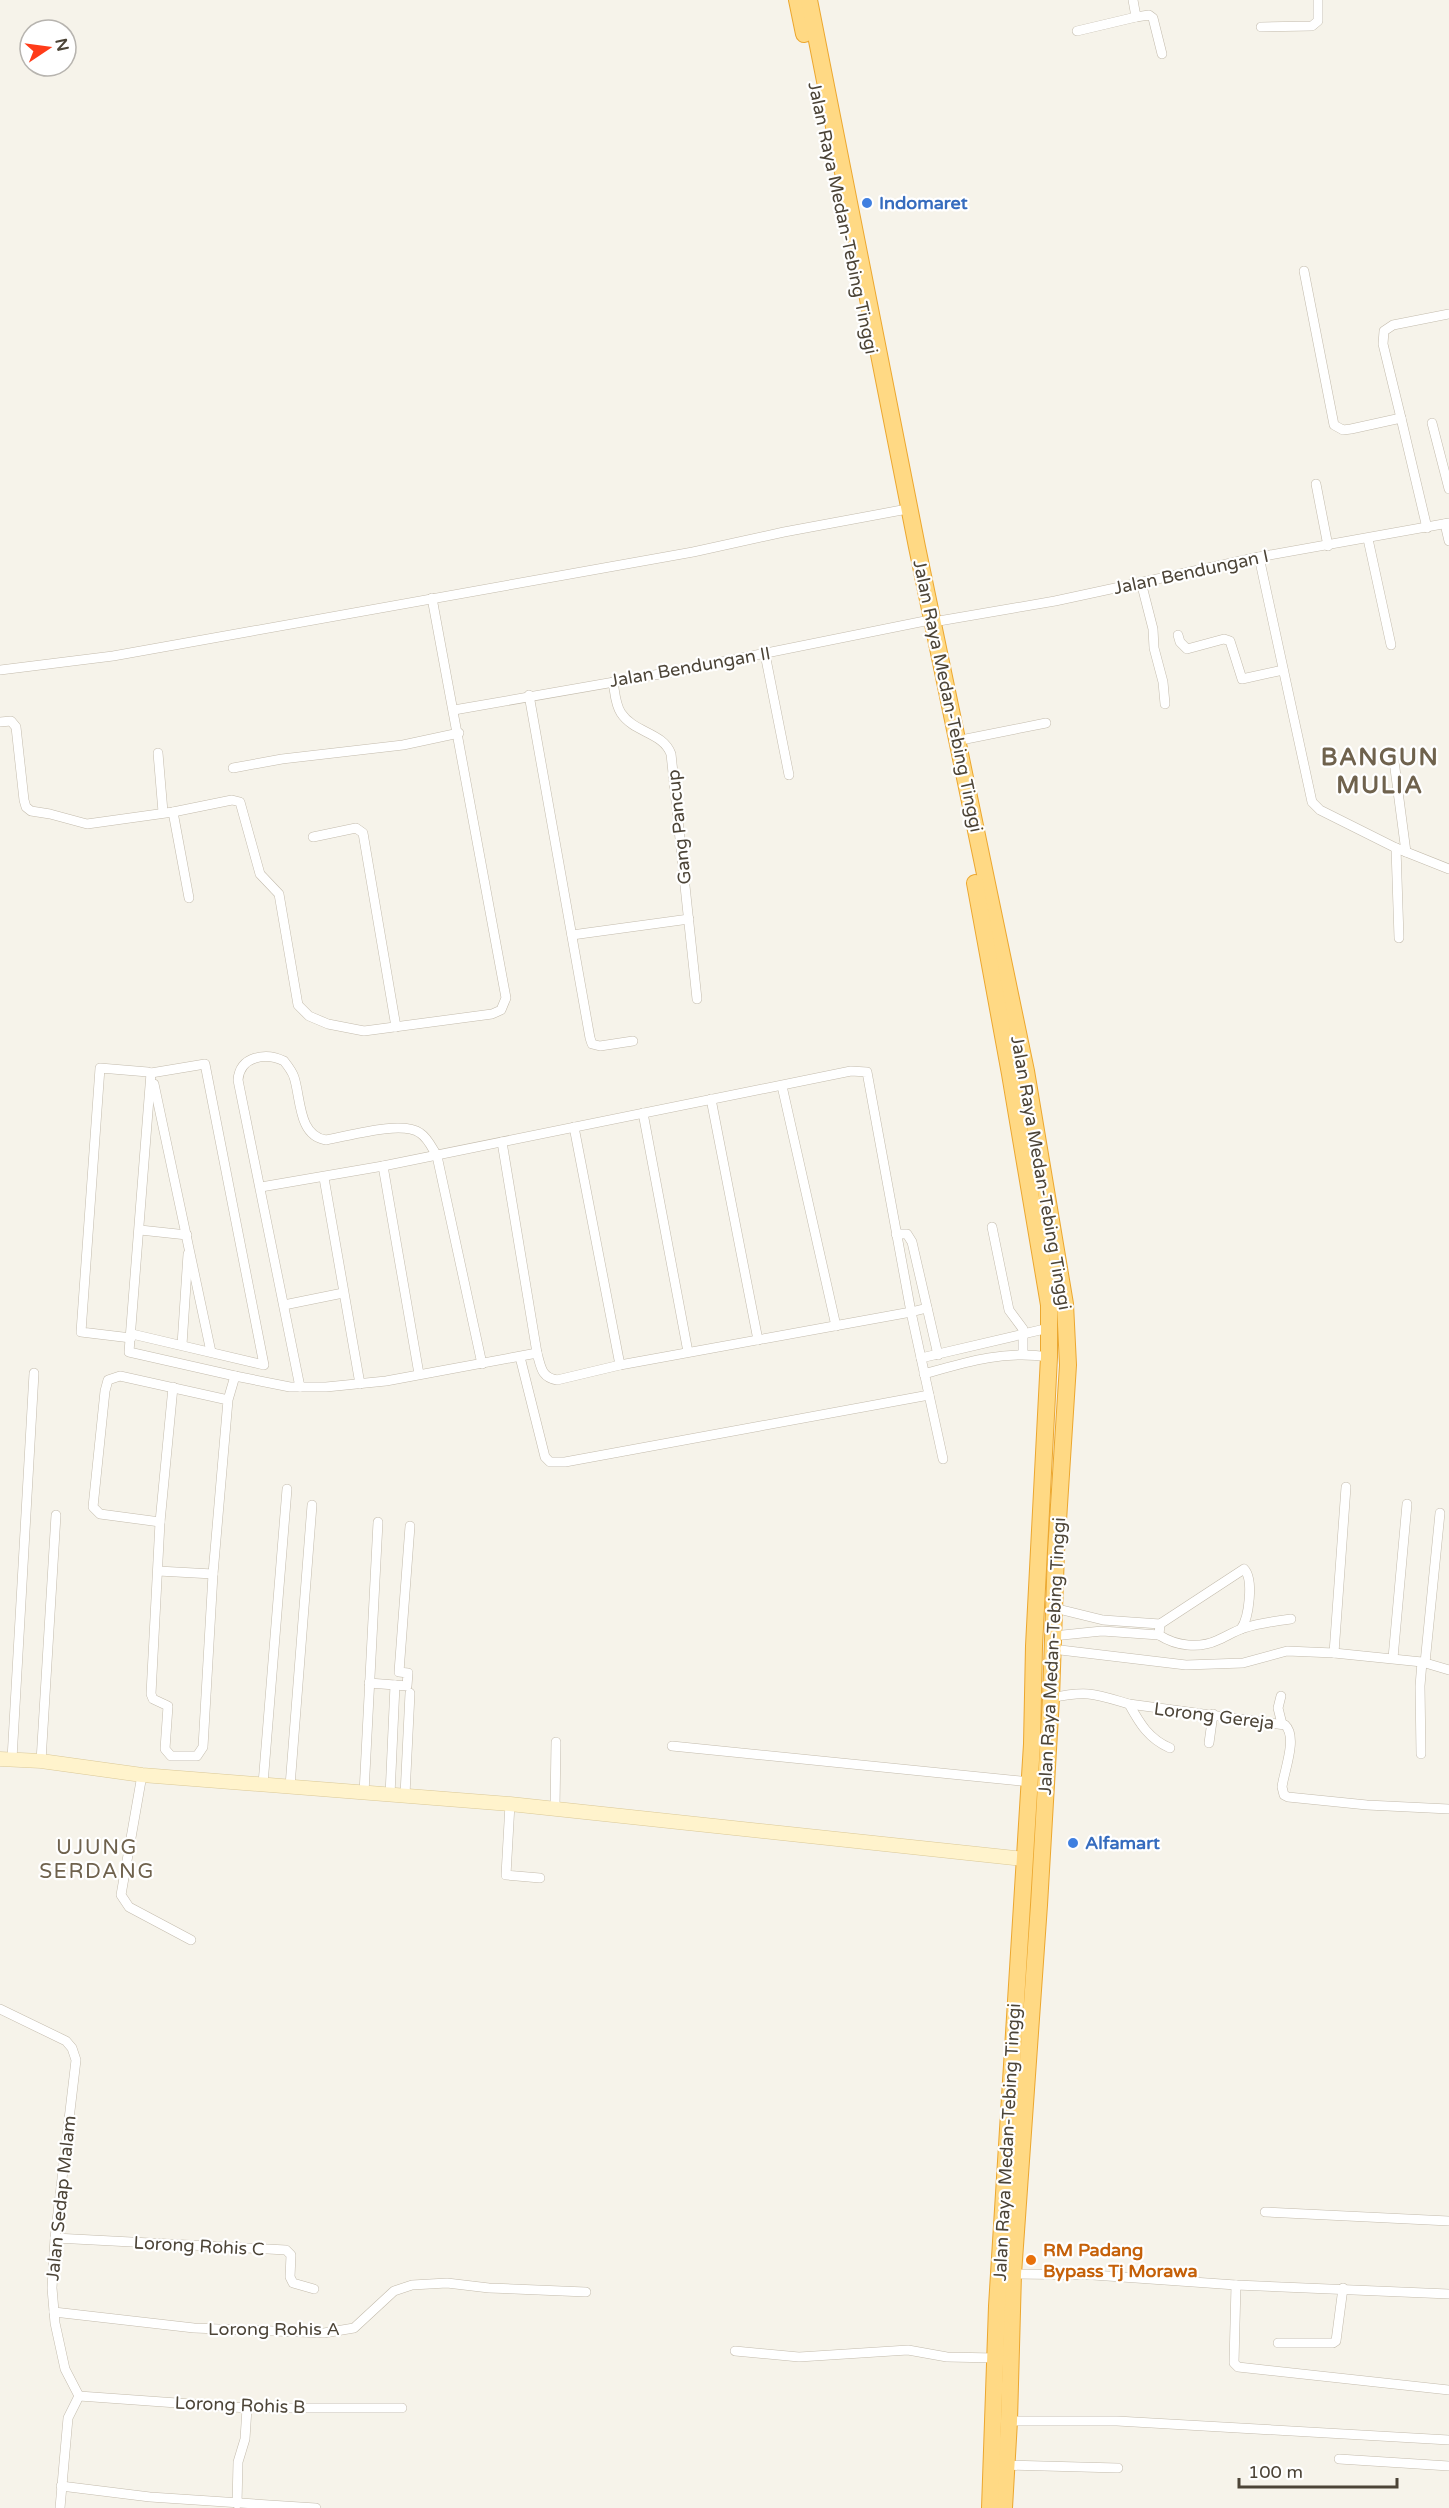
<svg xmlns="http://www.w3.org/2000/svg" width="1449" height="2508" font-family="'Varela Round',sans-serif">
<rect width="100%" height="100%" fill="#f6f3ea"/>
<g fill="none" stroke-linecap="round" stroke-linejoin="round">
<defs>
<g id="minor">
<polyline points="1133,0 1136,17 1149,15 1153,18 1162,54"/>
<polyline points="1261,27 1312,26 1318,21 1318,0"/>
<polyline points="1077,31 1136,17"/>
<polyline points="1304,271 1334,425 1343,430 1351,429 1401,418 1427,528"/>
<polyline points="1401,418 1383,344 1384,331 1393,325 1449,314"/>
<polyline points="1432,423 1449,489"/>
<polyline points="1316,484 1328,546"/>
<polyline points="1445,524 1449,541"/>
<polyline points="1368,539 1391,645"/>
<polyline points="1259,557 1312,802 1320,810 1396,848 1449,869"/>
<polyline points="1141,582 1153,629 1154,648 1163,682 1165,704"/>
<polyline points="933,622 1055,601 1259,557 1449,523"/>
<polyline points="1178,635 1180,642 1187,649 1224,639 1230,641 1242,679 1283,670"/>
<polyline points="765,654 789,775"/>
<polyline points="0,670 113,656 693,552 784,532 902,510"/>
<path d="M613 682C615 692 615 704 621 713 634 733 663 732 671 754L697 999"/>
<polyline points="529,695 590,1038 592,1044 600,1046 633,1041"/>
<polyline points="454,710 677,671 925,621"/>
<polyline points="0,722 11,721 16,727 24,800 26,807 31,811 50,814 87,824 173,812 232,800 240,802 260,874 279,894 298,1005 309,1016 328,1024 364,1031 492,1014 501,1010 506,998 432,598"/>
<polyline points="956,741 1046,723"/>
<polyline points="158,753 163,812"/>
<polyline points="1394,761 1406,852"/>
<polyline points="233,768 282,759 403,745 459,733"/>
<polyline points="173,812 189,898"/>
<polyline points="313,837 356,828 363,833 396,1027"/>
<polyline points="1396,848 1399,938"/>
<polyline points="572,935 689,919"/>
<polyline points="151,1073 129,1352 235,1376"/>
<polyline points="154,1084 211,1352"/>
<polyline points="782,1086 836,1326"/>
<polyline points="711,1099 758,1340"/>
<polyline points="643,1113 688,1352"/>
<polyline points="574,1127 620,1365"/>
<polyline points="502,1142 537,1353"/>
<polyline points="383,1166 419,1374"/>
<polyline points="324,1178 360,1384"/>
<polyline points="992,1227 1009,1310 1023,1329 1023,1353"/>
<polyline points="140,1230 187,1235"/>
<polyline points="896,1234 907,1234 912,1242 938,1355"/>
<polyline points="284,1305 343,1293"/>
<polyline points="927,1308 911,1312 943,1459"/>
<polyline points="132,1334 264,1365 205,1064 151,1073"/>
<polyline points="131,1338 81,1332 100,1068 148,1072"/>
<polyline points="182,1345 188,1254"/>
<polyline points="520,1357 545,1457 550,1462 565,1462 929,1395"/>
<polyline points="921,1358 1049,1328"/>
<path d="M924 1374C966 1362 1004 1350 1049 1357"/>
<path d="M300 1387 238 1080C240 1056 266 1052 284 1061 288 1066 292 1071 294 1077 301 1098 298 1136 326 1140 349 1136 402 1120 420 1133 428 1138 432 1148 437 1156L482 1364"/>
<path d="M228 1400 120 1376 108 1380 105 1391 93 1507 100 1514 160 1522 151 1694 153 1699 168 1706 165 1749 171 1756H197L203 1747 213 1574 228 1400 235 1376 290 1387H326L386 1381 537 1353C541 1367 541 1377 557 1380L620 1365 911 1312 867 1072 851 1071 383 1166 261 1187"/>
<polyline points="160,1522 173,1387"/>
<polyline points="158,1571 213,1574"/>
<path d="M1054 1608 1103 1620 1160 1624 1244 1569C1254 1579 1249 1618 1241 1629"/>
<path d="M1160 1624 1159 1635C1176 1646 1199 1649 1218 1640 1227 1636 1235 1631 1244 1628 1260 1623 1275 1621 1291 1619"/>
<polyline points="1053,1636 1102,1631 1159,1635"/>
<polyline points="1052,1649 1186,1665 1243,1663 1287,1651 1334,1653 1422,1662 1449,1670"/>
<polyline points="1334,1653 1346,1487"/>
<polyline points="1393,1658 1407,1504"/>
<polyline points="1425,1663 1440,1513"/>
<polyline points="369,1683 395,1685 390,1795"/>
<polyline points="395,1685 407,1686 408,1673 399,1672 410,1526"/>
<polyline points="1281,1696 1278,1708 1282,1724"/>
<path d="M1051 1698C1088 1690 1095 1694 1129 1704L1285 1725C1298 1737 1284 1771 1282 1787L1284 1795 1288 1797 1367 1805 1449 1809"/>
<path d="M1129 1704C1140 1724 1149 1739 1170 1748"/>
<polyline points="1209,1743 1213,1714"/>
<polyline points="672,1746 1030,1782"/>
<polyline points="1421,1754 1420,1686 1422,1662"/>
<polyline points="12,1759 34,1373"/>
<polyline points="41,1761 56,1515"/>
<polyline points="142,1775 121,1895 129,1907 191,1940"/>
<polyline points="263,1784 287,1489"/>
<polyline points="290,1786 312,1505"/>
<polyline points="364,1793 378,1522"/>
<polyline points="405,1795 410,1693"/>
<polyline points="510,1804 506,1875 540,1878"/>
<polyline points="555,1808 556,1742"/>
<polyline points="0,2009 66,2041 72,2048 76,2060 55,2238 52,2288 55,2323 65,2369 79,2396 68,2418 60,2508"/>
<polyline points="1265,2212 1449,2221"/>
<polyline points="55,2238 286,2250 291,2255 290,2277 293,2283 314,2289"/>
<polyline points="1013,2274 1093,2275 1236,2285 1234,2363 1238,2367 1449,2390"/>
<polyline points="1236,2285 1449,2294"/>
<polyline points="54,2312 194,2328 324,2333 354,2328 394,2291 412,2285 447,2283 489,2288 586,2292"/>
<polyline points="1278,2343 1333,2343 1336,2341 1343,2288"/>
<polyline points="735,2351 799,2357 908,2350 947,2357 995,2358"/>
<polyline points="79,2396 247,2408 402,2408"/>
<polyline points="1009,2421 1117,2421 1449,2440"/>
<polyline points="1339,2459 1449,2466"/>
<polyline points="1003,2465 1118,2468"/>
<polyline points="61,2486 150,2497 316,2508"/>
<polyline points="237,2504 238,2462 245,2439 247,2408"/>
</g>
<polyline id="secondary" points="0,1759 41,1761 142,1775 510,1804 1024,1859"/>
<g id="trunk">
<polyline points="797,0 804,34"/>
<polyline points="809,0 917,547 1026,1071 1065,1304 1068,1365 1056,1552 1051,1698 1039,1905 1013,2274 1009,2421 1004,2508"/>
<polyline points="975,883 1010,1074 1049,1305 1049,1357 1034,1646 1032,1744 997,2306 990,2508"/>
</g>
</defs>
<use href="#minor" stroke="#c3bbac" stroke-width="10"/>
<use href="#secondary" stroke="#dac897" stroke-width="15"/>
<use href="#trunk" stroke="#eca72f" stroke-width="18"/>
<use href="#minor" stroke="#fff" stroke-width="9"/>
<use href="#secondary" stroke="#fff3cc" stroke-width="14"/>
<use href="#trunk" stroke="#ffd984" stroke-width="16"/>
</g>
<g fill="#3f7fe0" stroke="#fff" stroke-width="2">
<circle cx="867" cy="203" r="6"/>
<circle cx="1073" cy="1843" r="6"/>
</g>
<circle fill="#e8710a" stroke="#fff" stroke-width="2" cx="1031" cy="2260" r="6"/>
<g text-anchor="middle" stroke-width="4.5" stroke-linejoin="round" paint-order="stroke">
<g font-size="18" font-weight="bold" fill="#366cbe" stroke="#fff" text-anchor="start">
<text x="879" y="209">Indomaret</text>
<text x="1085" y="1849">Alfamart</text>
</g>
<g font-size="18" fill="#4c4437" stroke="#fff">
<text transform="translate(843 218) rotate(78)" y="6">Jalan Raya Medan-Tebing Tinggi</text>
<text transform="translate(1191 572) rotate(-12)" y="6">Jalan Bendungan I</text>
<text transform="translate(690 667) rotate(-10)" y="6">Jalan Bendungan II</text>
<text transform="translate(948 696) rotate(78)" y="6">Jalan Raya Medan-Tebing Tinggi</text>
<text transform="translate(679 827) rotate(-96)" y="6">Gang Pancup</text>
<text transform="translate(1041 1173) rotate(80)" y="6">Jalan Raya Medan-Tebing Tinggi</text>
<text transform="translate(1052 1656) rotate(-87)" y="6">Jalan Raya Medan-Tebing Tinggi</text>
<text transform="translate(1214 1716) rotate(7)" y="6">Lorong Gereja</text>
<text transform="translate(1007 2142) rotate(-87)" y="6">Jalan Raya Medan-Tebing Tinggi</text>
<text transform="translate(61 2198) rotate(-84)" y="6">Jalan Sedap Malam</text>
<text transform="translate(199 2246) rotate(3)" y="6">Lorong Rohis C</text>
<text x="274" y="2335">Lorong Rohis A</text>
<text transform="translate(240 2405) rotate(2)" y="6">Lorong Rohis B</text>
</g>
<g font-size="18" font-weight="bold" fill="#c56008" stroke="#fff" text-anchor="start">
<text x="1043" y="2256">RM Padang<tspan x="1043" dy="21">Bypass Tj Morawa</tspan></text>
</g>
<g font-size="21" letter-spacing="1.5" fill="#6f624d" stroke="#fff">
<text x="97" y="1854">UJUNG<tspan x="97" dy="24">SERDANG</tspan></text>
</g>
<g font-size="24" font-weight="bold" letter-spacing="1.5" fill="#6f624d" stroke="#fff">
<text x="1380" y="765">BANGUN<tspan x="1380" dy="28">MULIA</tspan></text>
</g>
</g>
<g transform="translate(48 48) rotate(77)"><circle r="28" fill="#ffffff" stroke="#b7b4af" stroke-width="1.5"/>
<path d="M0-4.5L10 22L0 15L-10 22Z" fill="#ff3c19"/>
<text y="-9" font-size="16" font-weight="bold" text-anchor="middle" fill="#4c4437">N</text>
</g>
<path d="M1239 2478v9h158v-9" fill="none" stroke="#4c4437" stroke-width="3"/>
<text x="1248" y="2478" font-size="18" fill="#4c4437" stroke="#ffffff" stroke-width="4.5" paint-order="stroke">100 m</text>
</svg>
